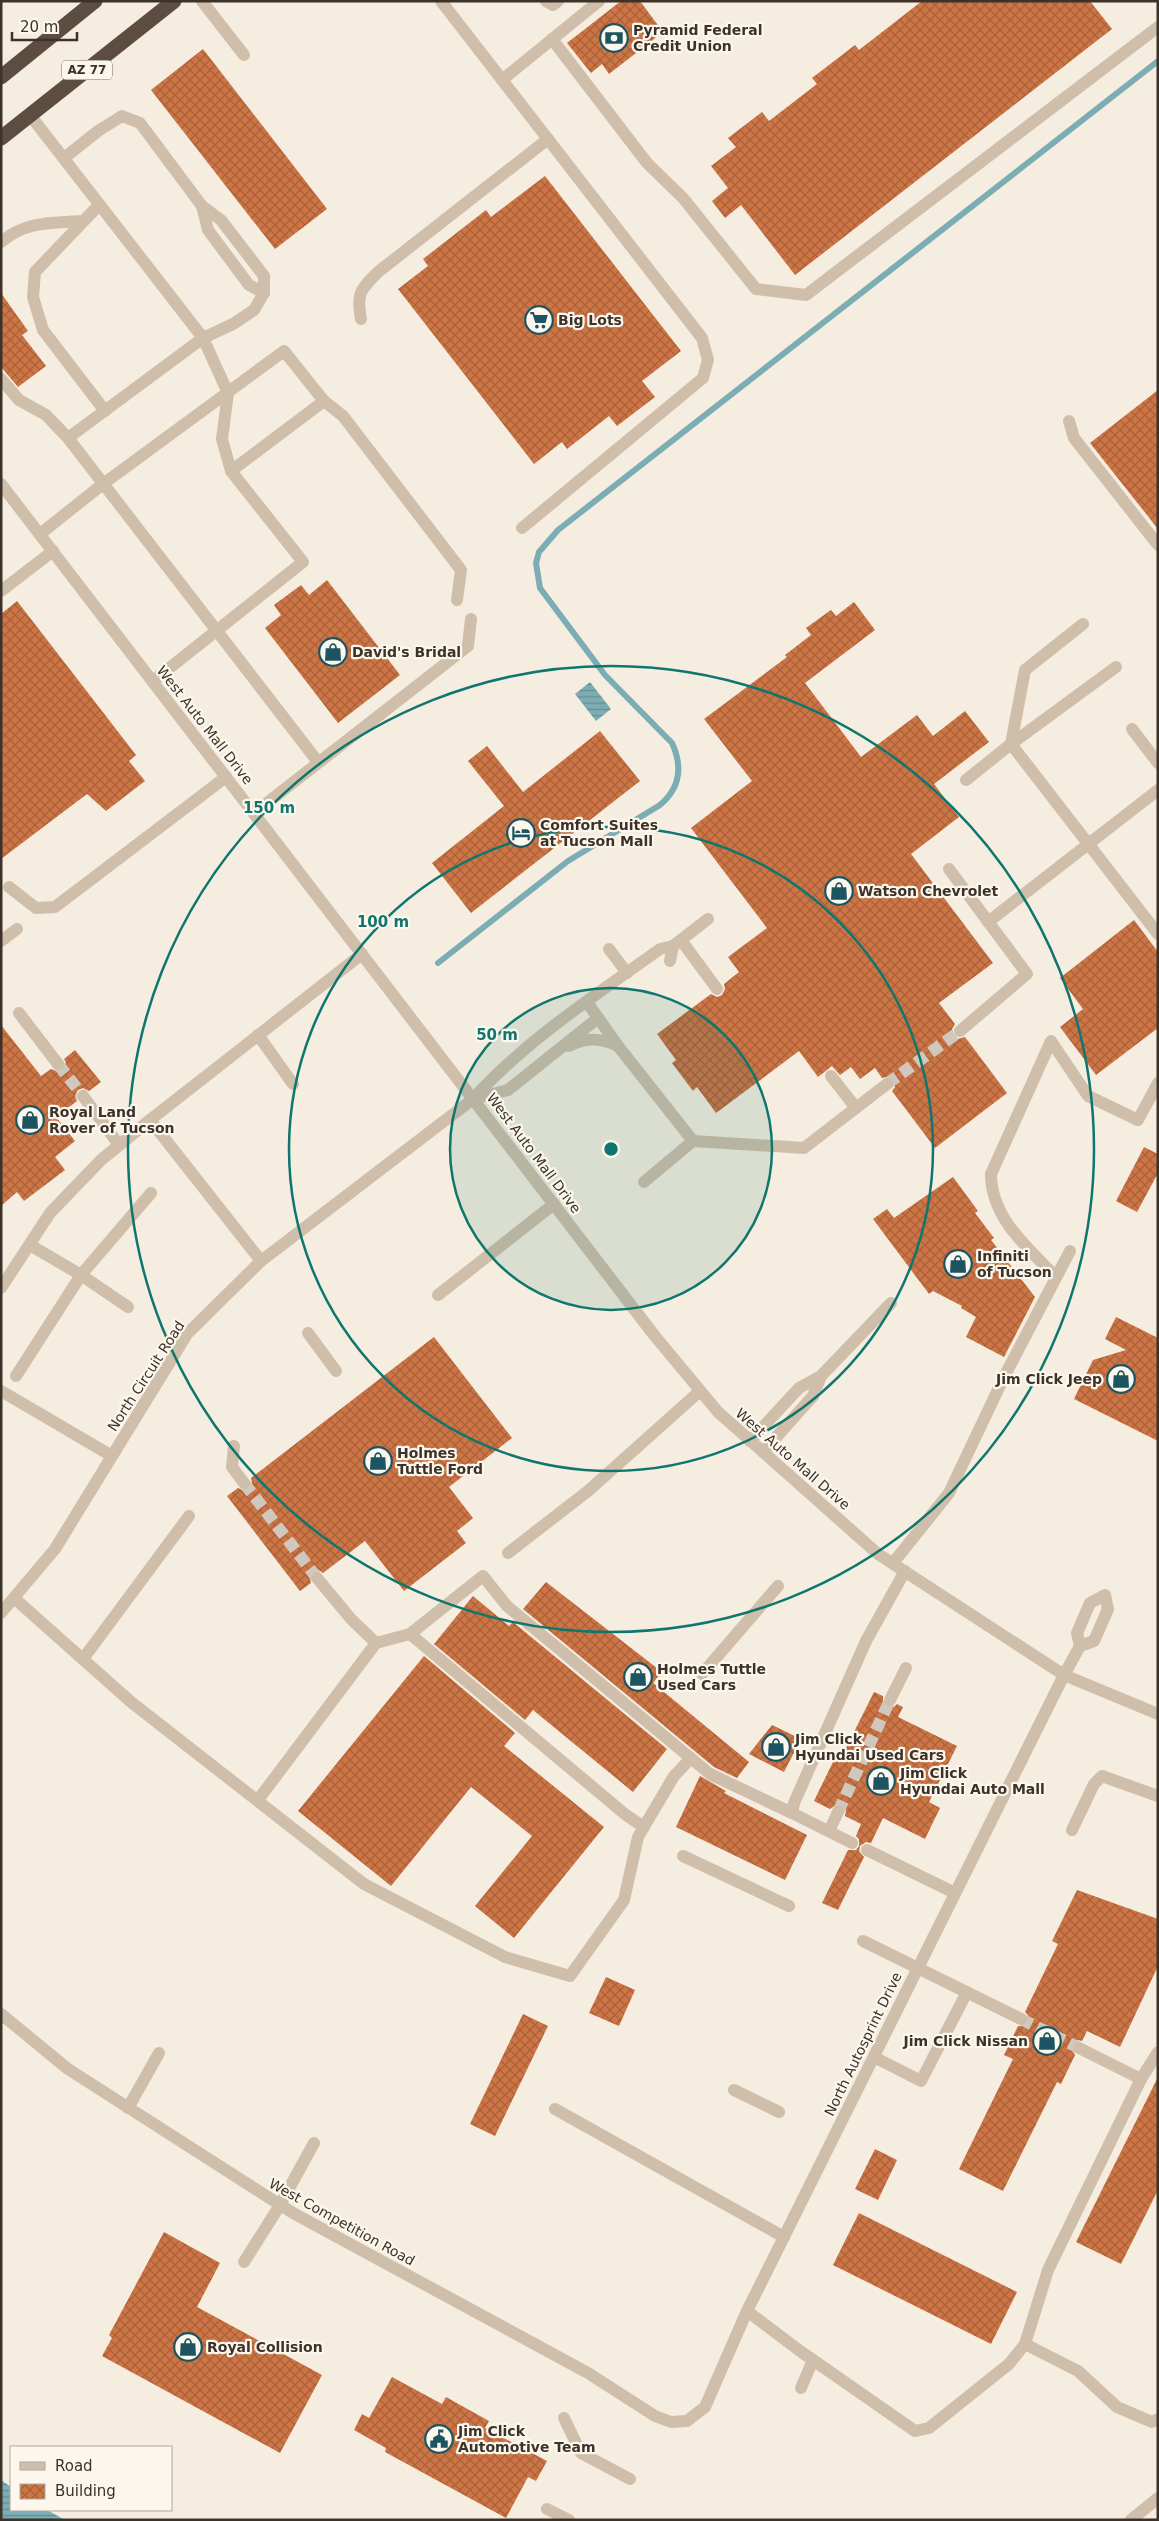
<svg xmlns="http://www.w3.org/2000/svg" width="1159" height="2521" font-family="'DejaVu Sans',sans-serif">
<defs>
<pattern id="water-rules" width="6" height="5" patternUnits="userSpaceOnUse" patternTransform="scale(1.25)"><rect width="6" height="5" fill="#7cacb4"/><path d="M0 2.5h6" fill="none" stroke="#678d93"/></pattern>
<pattern id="building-cross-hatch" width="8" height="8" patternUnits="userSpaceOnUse" patternTransform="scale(1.25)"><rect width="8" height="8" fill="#ce7545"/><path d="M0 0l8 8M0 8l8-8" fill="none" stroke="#a8613a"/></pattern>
</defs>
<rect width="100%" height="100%" fill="#f5ede0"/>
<g fill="url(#water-rules)">
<polygon points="590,682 611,709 596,721 575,694"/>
<polygon points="1,2480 11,2487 11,2510 47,2510 65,2520 1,2520"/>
</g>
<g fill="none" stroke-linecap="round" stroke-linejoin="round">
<path stroke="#7cacb4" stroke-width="6" d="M438 963 568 861 660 805C680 788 683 767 672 743L605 675 540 588 536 563 539 552 558 530 1158 61"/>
</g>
<g fill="url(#building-cross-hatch)">
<polygon points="621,1 640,1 663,32 609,74 602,64 591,73 567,43"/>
<polygon points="922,1 1090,1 1112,29 795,275 741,205 725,218 712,201 728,188 711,166 736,147 728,138 762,112 769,121 817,84 812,78 855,45 859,50"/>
<polygon points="203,49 327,209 275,249 151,90"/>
<polygon points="545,176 681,351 642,381 655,397 617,426 609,416 567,449 562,442 534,464 398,289 428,266 423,259 486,210 491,217"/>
<polygon points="1,293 28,331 22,335 46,366 18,387 1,367"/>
<polygon points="1158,390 1158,529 1090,443"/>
<polygon points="327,580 400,675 338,723 265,628 281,615 274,605 301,585 309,595"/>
<polygon points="17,601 136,755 129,761 145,781 106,811 87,794 1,859 1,614"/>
<polygon points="854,602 875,630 805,683 861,757 917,715 933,736 965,711 989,742 934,784 959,817 911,854 993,963 939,1003 955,1024 952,1029 954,1036 958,1039 965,1037 1007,1093 935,1148 892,1091 895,1087 894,1079 890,1076 882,1078 875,1068 860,1079 851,1067 840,1075 832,1066 818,1077 799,1051 716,1113 697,1087 693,1091 672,1063 676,1060 657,1034 711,994 717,997 722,995 725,989 724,984 739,972 728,957 767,928 691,828 752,781 704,719 787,657 785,655 811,635 806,628 831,610 836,616"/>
<polygon points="600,731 640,781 471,913 432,863 504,806 468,761 487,746 523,792"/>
<polygon points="1134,920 1158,952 1158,1028 1096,1075 1060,1027 1083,1009 1060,978"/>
<polygon points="1,1025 41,1076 51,1069 59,1072 63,1070 66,1063 64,1059 75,1050 101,1082 89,1091 83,1088 78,1090 75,1096 77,1101 56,1117 75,1141 55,1157 65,1170 24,1201 17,1192 1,1206"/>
<polygon points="1144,1147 1158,1154 1158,1173 1137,1212 1116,1201"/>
<polygon points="953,1177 978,1211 975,1213 994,1238 991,1240 1035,1297 1004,1357 966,1337 976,1317 961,1308 962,1306 933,1291 929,1294 873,1219 887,1209 894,1218"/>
<polygon points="1116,1317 1158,1338 1158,1441 1074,1399 1093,1360 1126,1350 1105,1339"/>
<polygon points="434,1337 512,1438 449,1487 473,1518 457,1531 466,1543 404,1591 365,1541 323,1573 319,1570 312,1571 309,1576 311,1583 300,1591 227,1496 238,1488 244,1491 249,1489 252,1483 251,1478"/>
<polygon points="546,1582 662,1672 653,1683 749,1762 737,1778 714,1767 523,1609"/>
<polygon points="473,1596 509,1626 513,1622 667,1749 633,1792 533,1710 525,1720 434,1644"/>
<polygon points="424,1656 515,1733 504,1746 604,1827 514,1938 475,1906 532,1836 471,1787 391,1886 298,1811"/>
<polygon points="874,1692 883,1696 883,1704 887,1707 894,1707 897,1704 903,1707 898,1717 957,1746 929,1802 940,1808 925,1839 883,1818 871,1843 866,1842 860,1846 859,1851 864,1857 838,1910 822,1903 848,1850 856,1850 859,1846 859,1839 856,1836 861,1824 845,1816 846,1811 842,1805 837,1804 830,1809 814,1801 834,1760 839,1762"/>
<polygon points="772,1725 801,1739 784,1772 749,1754"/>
<polygon points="700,1776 726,1791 724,1793 807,1835 785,1880 676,1827"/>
<polygon points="1077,1890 1158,1919 1158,1966 1120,2047 1087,2031 1082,2041 1078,2040 1072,2044 1071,2049 1075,2055 1061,2084 1057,2082 1003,2191 959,2169 1013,2059 1004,2055 1018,2026 1025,2026 1028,2022 1028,2015 1025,2012 1058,1944 1052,1941"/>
<polygon points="606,1977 635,1990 619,2026 589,2013"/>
<polygon points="523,2014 548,2026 495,2136 470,2124"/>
<polygon points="1158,2077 1158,2190 1121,2264 1076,2242"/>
<polygon points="875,2149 897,2160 878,2200 855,2189"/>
<polygon points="859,2213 1017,2292 991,2344 833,2265"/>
<polygon points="164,2232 220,2263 197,2307 322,2375 280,2453 102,2356 112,2338 109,2335"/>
<polygon points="392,2377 442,2404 446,2397 489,2421 485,2428 547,2461 536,2481 528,2477 506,2518 385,2452 386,2448 354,2430 362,2414 369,2418"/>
</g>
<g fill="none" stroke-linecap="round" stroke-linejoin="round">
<g stroke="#d0c8bc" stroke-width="12" stroke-dasharray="12 6" stroke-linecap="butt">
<polyline points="58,1064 83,1096"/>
<polyline points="887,1084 960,1031"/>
<polyline points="244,1483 317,1578"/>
<polyline points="838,1812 890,1700"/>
<polyline points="1021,2019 1079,2048"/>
</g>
<g stroke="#cfbfaa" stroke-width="12">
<polyline points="202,1 244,55"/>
<polyline points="441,1 702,338 708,360 703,378 522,528"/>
<polyline points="546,1 553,5 558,1"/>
<polyline points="552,39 647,163 683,198 756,289 806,295 1158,27"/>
<polyline points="502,80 599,1"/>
<polyline points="30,115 203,338 228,393 222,439 231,471 303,562 153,681"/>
<polyline points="64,158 98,131 122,116 140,123 202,206 208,230 249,285 264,293 254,310 233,324 203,338 68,438"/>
<polyline points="99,205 35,272 33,297 43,330 105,411"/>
<polyline points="202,206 221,220 264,276 264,293"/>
<path d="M1 242C26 221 51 223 82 221"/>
<path d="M361 319C356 294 360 290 378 272L548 139"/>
<polyline points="1,379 19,400 46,415 68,438 318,762"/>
<polyline points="324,401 343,416 461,570 457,600"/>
<polyline points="1069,421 1074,438 1158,545"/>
<polyline points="1,484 654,1335 718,1412 878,1554 1064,1675 1158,1714"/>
<polyline points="40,534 103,484 284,351 324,401 231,471"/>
<polyline points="1,591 53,551"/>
<polyline points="1083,624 1025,670 1011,744 1158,934"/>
<polyline points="1132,729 1158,763"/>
<polyline points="966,780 1011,744 1116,667"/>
<polyline points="254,813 468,646 471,619"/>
<polyline points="949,869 1027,974 960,1031"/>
<polyline points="9,887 36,908 55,907 226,777"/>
<polyline points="988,922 1158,790"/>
<polyline points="681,940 717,989"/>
<polyline points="1,941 17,929"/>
<polyline points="609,949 627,973"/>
<polyline points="670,961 673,946"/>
<polyline points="587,1002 618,1046 693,1141"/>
<polyline points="19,1013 58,1064"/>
<polyline points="258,1035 293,1084"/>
<path d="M569 1046C586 1037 601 1038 618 1046"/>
<polyline points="831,1076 856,1108"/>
<polyline points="83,1096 119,1145"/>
<polyline points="473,1099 508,1090 598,1018"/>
<polyline points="644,1182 693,1141 804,1148 887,1084"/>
<polyline points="261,1261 150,1120 362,954"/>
<path d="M1056 1277C1028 1248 991 1218 991 1174L1051 1041 1088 1096 1138 1120 1158 1083"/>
<polyline points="1,1288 50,1213 101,1160 150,1120"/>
<polyline points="438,1295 554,1204"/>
<polyline points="128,1307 81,1275 151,1193"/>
<polyline points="308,1333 336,1371"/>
<polyline points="16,1376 81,1275 30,1245"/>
<polyline points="821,1376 891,1303"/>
<polyline points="1,1391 112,1456"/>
<polyline points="750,1441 799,1388 821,1376 813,1396 763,1452"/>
<polyline points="234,1446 232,1467 244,1483"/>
<polyline points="508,1553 588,1491 700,1391"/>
<polyline points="893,1563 949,1493 1004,1377 1070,1251"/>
<polyline points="317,1578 351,1619 376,1643"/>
<polygon points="1105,1595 1108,1609 1094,1641 1080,1646 1077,1633 1090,1603"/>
<polyline points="14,1598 131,1702 364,1884 505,1957 570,1976 624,1900 638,1837 674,1776 691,1758"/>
<path d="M1 1613 55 1549 187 1334 261 1261 473 1099C526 1040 596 995 660 949L673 946 708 919"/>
<polyline points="410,1634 483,1576 507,1606 710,1774 792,1813"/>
<polyline points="83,1659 189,1516"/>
<polyline points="702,1674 778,1586"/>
<polyline points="890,1700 906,1668"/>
<polyline points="258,1800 376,1643 410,1634 626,1815 644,1827"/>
<polyline points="1072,1830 1094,1784 1102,1776 1158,1796"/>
<polyline points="829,1831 838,1812"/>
<polyline points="852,1843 792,1813 794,1803 866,1641 905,1571"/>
<polyline points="867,1850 955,1893"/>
<polyline points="683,1856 789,1906"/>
<polyline points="863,1941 1021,2019"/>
<polyline points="1,2014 68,2069 293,2213 588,2373 655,2416 671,2422 687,2421 705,2407 747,2311 1064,1675 1080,1646"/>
<polyline points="1079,2048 1141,2079"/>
<polyline points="874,2057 921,2081 967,1992"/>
<polyline points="734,2090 779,2112"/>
<polyline points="128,2108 159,2053"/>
<polyline points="555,2109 784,2237"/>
<polyline points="244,2262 280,2205 314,2143"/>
<polyline points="747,2311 800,2351 915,2431 929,2428 1009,2364 1025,2344 1048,2270 1141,2079 1158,2052"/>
<polyline points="1025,2344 1078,2371 1117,2407 1152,2422 1158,2419"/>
<polyline points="801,2388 813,2360"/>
<polyline points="564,2418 581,2453 630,2479"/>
<polyline points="547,2509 569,2520"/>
<polyline points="1131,2520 1158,2498"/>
</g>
<g stroke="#5d4d41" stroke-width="15">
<polyline points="1,77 95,1"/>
<polyline points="1,138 174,1"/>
</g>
</g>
<circle cx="611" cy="1149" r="161" fill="#0f766e" fill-opacity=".12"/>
<g fill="none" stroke="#0f766e" stroke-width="2.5">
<circle cx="611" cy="1149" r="161"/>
<circle cx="611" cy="1149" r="322"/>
<circle cx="611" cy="1149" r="483"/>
</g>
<defs>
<symbol id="bank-ring" viewBox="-11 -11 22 22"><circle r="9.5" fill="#fcf7ed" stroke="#1c5561" stroke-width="1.5"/><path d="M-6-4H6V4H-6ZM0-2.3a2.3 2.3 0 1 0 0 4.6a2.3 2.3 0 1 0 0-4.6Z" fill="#1c5561"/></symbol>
<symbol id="supermarket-ring" viewBox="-11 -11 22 22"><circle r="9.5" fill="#fcf7ed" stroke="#1c5561" stroke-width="1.5"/><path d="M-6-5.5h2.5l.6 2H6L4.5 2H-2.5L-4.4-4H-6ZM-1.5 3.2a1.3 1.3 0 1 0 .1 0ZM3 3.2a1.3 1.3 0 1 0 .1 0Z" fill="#1c5561"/></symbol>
<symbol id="shop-ring" viewBox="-11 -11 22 22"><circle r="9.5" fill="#fcf7ed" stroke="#1c5561" stroke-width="1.5"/><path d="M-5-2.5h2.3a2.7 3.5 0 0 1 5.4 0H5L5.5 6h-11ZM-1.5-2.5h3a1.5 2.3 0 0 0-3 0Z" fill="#1c5561"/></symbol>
<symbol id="hotel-ring" viewBox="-11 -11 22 22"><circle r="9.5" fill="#fcf7ed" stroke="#1c5561" stroke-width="1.5"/><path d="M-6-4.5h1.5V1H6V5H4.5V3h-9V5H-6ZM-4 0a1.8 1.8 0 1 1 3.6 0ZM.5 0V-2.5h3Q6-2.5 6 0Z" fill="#1c5561"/></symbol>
<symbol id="civic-ring" viewBox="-11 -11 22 22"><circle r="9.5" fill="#fcf7ed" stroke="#1c5561" stroke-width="1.5"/><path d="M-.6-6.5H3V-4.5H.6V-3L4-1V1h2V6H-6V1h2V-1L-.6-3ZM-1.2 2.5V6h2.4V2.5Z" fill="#1c5561"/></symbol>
</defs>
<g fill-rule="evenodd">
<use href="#bank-ring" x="598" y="22" width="32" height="32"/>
<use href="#supermarket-ring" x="523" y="304" width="32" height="32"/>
<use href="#shop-ring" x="317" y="636" width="32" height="32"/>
<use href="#hotel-ring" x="505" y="817" width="32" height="32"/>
<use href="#shop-ring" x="823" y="875" width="32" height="32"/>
<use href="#shop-ring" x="14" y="1104" width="32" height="32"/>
<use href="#shop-ring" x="942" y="1248" width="32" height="32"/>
<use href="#shop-ring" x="1105" y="1363" width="32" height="32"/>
<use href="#shop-ring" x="362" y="1445" width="32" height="32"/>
<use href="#shop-ring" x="622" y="1661" width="32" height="32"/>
<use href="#shop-ring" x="760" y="1731" width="32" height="32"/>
<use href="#shop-ring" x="865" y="1765" width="32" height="32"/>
<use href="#shop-ring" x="1031" y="2025" width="32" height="32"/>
<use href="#shop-ring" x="172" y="2331" width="32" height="32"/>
<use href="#civic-ring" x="423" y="2423" width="32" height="32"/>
</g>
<g text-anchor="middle" stroke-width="4.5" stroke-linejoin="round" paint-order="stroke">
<rect fill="#fcf7ed" stroke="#766d64" stroke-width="1" x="62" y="60.5" width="50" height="19" rx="4"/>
<g font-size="12" font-weight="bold" fill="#3c322a">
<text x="87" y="74">AZ 77</text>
</g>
<g font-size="14" font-weight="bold" fill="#3c322a" stroke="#fcf7ed" text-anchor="start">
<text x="633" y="35">Pyramid Federal<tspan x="633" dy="16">Credit Union</tspan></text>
<text x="558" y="325">Big Lots</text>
<text x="352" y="657">David's Bridal</text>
<text x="540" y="830">Comfort Suites<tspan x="540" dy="16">at Tucson Mall</tspan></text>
<text x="858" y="896">Watson Chevrolet</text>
<text x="49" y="1117">Royal Land<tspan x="49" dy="16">Rover of Tucson</tspan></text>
<text x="977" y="1261">Infiniti<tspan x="977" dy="16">of Tucson</tspan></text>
<text x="1102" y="1384" text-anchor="end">Jim Click Jeep</text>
<text x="397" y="1458">Holmes<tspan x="397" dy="16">Tuttle Ford</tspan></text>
<text x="657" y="1674">Holmes Tuttle<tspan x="657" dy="16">Used Cars</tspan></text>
<text x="795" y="1744">Jim Click<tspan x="795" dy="16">Hyundai Used Cars</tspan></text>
<text x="900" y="1778">Jim Click<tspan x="900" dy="16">Hyundai Auto Mall</tspan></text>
<text x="1028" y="2046" text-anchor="end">Jim Click Nissan</text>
<text x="207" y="2352">Royal Collision</text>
<text x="458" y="2436">Jim Click<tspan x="458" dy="16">Automotive Team</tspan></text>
</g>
<g font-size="14" fill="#3c322a" stroke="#fcf7ed">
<text transform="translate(205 725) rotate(52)" y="5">West Auto Mall Drive</text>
<text transform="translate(534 1153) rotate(53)" y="5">West Auto Mall Drive</text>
<text transform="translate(146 1376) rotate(-57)" y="5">North Circuit Road</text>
<text transform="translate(793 1459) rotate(41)" y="5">West Auto Mall Drive</text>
<text transform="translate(863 2044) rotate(-64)" y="5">North Autosprint Drive</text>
<text transform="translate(342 2222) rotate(29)" y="5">West Competition Road</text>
</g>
</g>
<circle cx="611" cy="1149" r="8" fill="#0f766e" stroke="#fcf7ed" stroke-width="2.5"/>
<g font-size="15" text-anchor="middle" font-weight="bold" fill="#0f766e" stroke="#fcf7ed" stroke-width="4.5" stroke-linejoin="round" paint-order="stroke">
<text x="269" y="813">150 m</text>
<text x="383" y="927">100 m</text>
<text x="497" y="1040">50 m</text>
</g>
<rect width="1159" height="2521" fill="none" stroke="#3c322a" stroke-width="5"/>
<rect x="10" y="2446" width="162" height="65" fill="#fcf7ed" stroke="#afa89f"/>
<rect x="20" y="2462" width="25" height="8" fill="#cfbfaa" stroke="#afa89f"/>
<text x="55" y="2471" font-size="15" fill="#3c322a">Road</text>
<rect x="20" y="2484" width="25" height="15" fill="url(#building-cross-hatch)" stroke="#afa89f"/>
<text x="55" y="2496" font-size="15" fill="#3c322a">Building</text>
<path d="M12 32v8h65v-8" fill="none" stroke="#3c322a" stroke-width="2.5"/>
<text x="20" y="32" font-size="15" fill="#3c322a" stroke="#fcf7ed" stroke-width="4" paint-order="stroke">20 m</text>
</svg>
